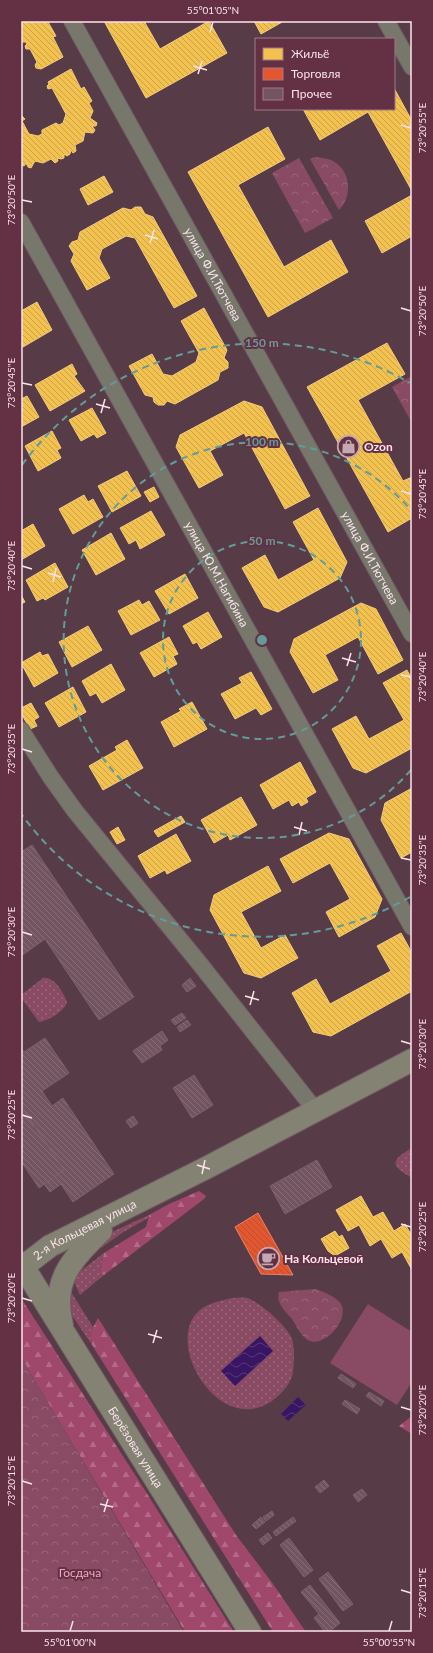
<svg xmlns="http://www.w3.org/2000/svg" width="433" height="1653" font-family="Lato,sans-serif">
<defs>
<pattern id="grass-dots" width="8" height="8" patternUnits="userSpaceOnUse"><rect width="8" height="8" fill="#894a63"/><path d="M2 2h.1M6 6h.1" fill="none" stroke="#9b647a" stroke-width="1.8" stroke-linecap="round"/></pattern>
<pattern id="forest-firs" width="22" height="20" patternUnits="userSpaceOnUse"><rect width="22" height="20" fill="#a0476c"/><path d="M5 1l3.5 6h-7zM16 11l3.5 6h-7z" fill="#b36a88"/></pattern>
<pattern id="park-crowns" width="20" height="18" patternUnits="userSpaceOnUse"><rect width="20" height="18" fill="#894a63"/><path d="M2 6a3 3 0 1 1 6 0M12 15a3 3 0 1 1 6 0" fill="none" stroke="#9b647a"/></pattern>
<pattern id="water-waves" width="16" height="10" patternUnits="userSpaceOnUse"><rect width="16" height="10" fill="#391664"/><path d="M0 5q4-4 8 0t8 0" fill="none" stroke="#57387a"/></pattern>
<pattern id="homes-back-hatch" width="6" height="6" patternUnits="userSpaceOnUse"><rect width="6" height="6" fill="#f2c14e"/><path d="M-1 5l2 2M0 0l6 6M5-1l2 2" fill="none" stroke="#c8a24c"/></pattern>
<pattern id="shops-back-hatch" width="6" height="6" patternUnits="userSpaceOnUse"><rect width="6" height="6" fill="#e4572e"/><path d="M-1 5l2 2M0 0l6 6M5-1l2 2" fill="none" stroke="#b65135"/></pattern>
<pattern id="building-back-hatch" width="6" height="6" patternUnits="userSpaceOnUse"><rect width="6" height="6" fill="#735562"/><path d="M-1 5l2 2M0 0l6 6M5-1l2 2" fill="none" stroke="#886d79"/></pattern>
</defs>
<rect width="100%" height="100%" fill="#573c47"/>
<g fill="url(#grass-dots)">
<path d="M43 978C54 976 63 992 67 1002 65 1011 48 1021 39 1022L22 999 21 995Z"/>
<path d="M412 1148V1178C391 1166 389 1161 412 1148Z"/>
<polygon points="149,1215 148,1218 122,1233 91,1255 99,1242 112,1232"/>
<polygon points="104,1253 100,1273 104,1275 80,1295 74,1282 74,1276"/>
<polygon points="66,1284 93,1327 90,1333 92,1345 69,1311"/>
<path d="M232 1298C237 1298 243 1297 247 1298 260 1302 288 1327 292 1339 295 1350 294 1360 293 1372 292 1381 284 1391 277 1397 220 1446 155 1333 206 1306 214 1302 224 1300 232 1298Z"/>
</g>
<g fill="url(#forest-firs)">
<polygon points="199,1191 206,1196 204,1199 104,1275 100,1273 104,1253 146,1227 149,1215 169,1204"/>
<polygon points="21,1298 141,1484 234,1632 185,1632 22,1359"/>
<polygon points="98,1318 236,1535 273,1584 306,1632 273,1632 92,1345 90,1333"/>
<polygon points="412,1416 412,1434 399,1426"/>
</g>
<g fill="url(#park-crowns)">
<path d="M315 157C323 158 329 158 336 163 351 173 352 198 339 210L310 159Z"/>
<polygon points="299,158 333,218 305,233 272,173"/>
<polygon points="412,376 412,423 392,387"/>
<path d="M315 1289C322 1291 337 1297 341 1304 350 1319 325 1347 310 1341 300 1337 297 1325 291 1318 284 1310 276 1303 279 1292Z"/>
<polygon points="21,1357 184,1632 21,1632"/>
</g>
<polygon fill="#894a63" points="368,1304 412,1332 412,1382 397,1405 330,1363"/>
<g fill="url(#water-waves)">
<polygon points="260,1336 273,1351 235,1386 221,1371"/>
<polygon points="298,1397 306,1405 288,1421 281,1414"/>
</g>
<g fill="url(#homes-back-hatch)" stroke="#f5cb7d">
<polygon points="21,21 44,21 45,23 48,22 56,36 53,37 63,57 41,69 36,68 35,65 37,62 30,49 26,49 25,46 27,44 26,42 22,42 21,39 23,37 21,33"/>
<polygon points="104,21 144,21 160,49 209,21 227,53 146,98"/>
<polygon points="254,21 284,21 261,34"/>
<polygon points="71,69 81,89 84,87 92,101 89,103 93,111 90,118 97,123 96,126 92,126 95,130 93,133 85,132 83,141 75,145 76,151 73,153 71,150 70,154 67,156 64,154 64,158 61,159 57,158 58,161 55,163 51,159 43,163 35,161 31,168 28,167 26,163 24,166 21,165 21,115 25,119 22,121 29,134 38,136 42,134 42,130 56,123 59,125 63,123 66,114 52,88 48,89 47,86 49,84 48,82"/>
<polygon points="394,88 412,121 412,191 368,112 320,140 303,109 394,109"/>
<polygon points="268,127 285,159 238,185 284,267 331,240 348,272 268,317 188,172"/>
<polygon points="104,176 113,192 88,205 80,189"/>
<polygon points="412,195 412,236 382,253 365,221"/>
<polygon points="135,207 141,207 145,214 153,217 197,296 174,308 135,238 126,236 102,249 99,258 110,278 87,290 71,261 74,254 69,246 72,242 78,240 80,232 123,208 131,210"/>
<polygon points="37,302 52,330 23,347 21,343 21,311"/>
<polygon points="204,308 227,350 224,358 228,362 228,368 220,372 218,380 175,404 167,401 164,405 158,405 154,402 153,397 145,395 129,366 152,354 163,374 172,376 196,362 199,353 181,321"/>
<polygon points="387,343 405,374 358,400 403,481 412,477 412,518 388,532 307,387"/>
<polygon points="72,364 77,374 74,376 85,391 50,411 35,385"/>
<polygon points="27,396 39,417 21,427 21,399"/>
<polygon points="244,401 262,407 310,496 285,509 244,433 210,451 223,475 199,488 176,447 180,435"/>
<polygon points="92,408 106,433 97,438 94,434 81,441 69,420"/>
<polygon points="52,431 61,448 57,450 61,458 38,471 25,446"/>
<polygon points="127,471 141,496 112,512 98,486"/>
<polygon points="154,487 159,497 150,502 144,492"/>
<polygon points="84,495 88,502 93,499 103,517 73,534 59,509"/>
<polygon points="318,508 347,562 340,578 278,612 264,607 242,568 265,555 278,580 314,560 293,522"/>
<polygon points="151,511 165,535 140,549 136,540 129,544 120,528"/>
<polygon points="33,524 45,546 21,560 21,531"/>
<polygon points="111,533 125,559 96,575 82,550"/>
<polygon points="55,563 68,587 45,600 43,598 37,601 26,580"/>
<polygon points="185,574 198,598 169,614 155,591"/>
<polygon points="21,595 25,602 21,604"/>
<polygon points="139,600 142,605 149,601 160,620 131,635 118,611"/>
<polygon points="361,603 376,609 403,660 378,674 358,637 325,655 338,680 313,693 290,652 294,639"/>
<polygon points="208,612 222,637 201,649 197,642 193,644 183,626"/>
<polygon points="88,626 102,650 72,667 59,642"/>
<polygon points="169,637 178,654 173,656 177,664 154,677 140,653"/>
<polygon points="40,652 42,656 48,654 58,673 34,687 21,663"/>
<polygon points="111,664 125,690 102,703 96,693 90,696 82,681"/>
<polygon points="407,670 412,679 412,748 366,773 353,768 332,729 356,716 369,739 404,720 383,683"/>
<polygon points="251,672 272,709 261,715 256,708 235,719 221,694 242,683 239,678"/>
<polygon points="73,687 86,712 59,727 45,703"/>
<polygon points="192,702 207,729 174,747 161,722 181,711 179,709"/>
<polygon points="31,703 39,717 34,720 37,726 30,729 21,713 21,708"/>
<polygon points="127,740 143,768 103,790 89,766 117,750 115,747"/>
<polygon points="300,762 316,792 306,798 308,802 301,806 299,802 292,806 289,800 273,809 260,785"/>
<polygon points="412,788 412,852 401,858 381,820 385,803"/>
<polygon points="241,797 257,825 230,840 228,835 214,843 201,820"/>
<polygon points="181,816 185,822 158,837 154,831"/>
<polygon points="118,827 125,840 117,844 110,832"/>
<polygon points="329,833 349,839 382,899 375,917 339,937 326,912 350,899 330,863 293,883 280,859"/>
<polygon points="176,834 191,861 167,874 165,870 150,878 138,856"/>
<polygon points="268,866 281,891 241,912 261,948 285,935 298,958 261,978 244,973 210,910 214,895"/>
<polygon points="401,933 412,953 412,991 331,1036 313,1032 292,993 316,979 330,1004 391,971 377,946"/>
<polygon points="361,1196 373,1217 383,1212 394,1231 405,1224 412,1236 412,1270 402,1252 392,1258 381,1239 370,1246 359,1225 348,1231 336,1210"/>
<polygon points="335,1231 339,1237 342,1235 349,1248 335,1256 328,1251 321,1239"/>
</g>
<polygon fill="url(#shops-back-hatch)" stroke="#ec8167" points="258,1213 293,1275 261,1274 235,1227"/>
<g fill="url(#building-back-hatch)" stroke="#79626b">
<polygon points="32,845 134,997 99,1020 45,939 21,956 21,911 24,909 21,904 21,852"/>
<polygon points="190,978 196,986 187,992 182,985"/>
<polygon points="182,1013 186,1018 175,1025 171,1020"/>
<polygon points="187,1020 191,1025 180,1032 177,1027"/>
<polygon points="162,1031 168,1040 160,1046 162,1050 142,1063 133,1051"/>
<polygon points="45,1038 69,1073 42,1091 52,1106 63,1098 114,1174 73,1202 61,1184 50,1192 44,1184 64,1170 21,1106 21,1048 24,1052"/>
<polygon points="194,1075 213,1105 192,1118 173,1088"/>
<polygon points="21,1106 64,1170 39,1188 21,1161"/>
<polygon points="133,1116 138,1123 131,1128 126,1121"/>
<polygon points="317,1160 332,1187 285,1214 270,1186"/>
<polygon points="341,1374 356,1384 353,1388 338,1378"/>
<polygon points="369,1392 384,1401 381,1406 366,1396"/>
<polygon points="345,1400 360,1409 357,1414 342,1404"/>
<polygon points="324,1480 329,1486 320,1493 315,1487"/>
<polygon points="362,1489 367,1495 358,1502 353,1495"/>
<polygon points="272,1511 274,1515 266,1521 263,1517"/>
<polygon points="261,1517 265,1522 256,1529 252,1525"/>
<polygon points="293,1517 296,1521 276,1536 273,1532"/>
<polygon points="268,1533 272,1538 263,1545 259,1540"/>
<polygon points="289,1538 313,1570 304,1577 280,1545"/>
<polygon points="328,1572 353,1604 343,1611 319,1579"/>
<polygon points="310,1585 340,1623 329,1632 325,1632 314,1618 319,1614 301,1592"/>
</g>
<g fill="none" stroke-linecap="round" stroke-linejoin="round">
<defs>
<g id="minor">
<path id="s1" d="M72 21 412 634"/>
<polyline points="386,21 412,67"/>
<path id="s2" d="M21 222 412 927"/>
<polyline points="21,730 50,776 75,811 200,964 316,1111"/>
</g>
<g id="secondary">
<path id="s3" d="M21 1263 250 1632"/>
<path id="s4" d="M24 1266 50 1246 206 1168 412 1060"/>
<path d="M62 1325C51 1282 71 1259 101 1231"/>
</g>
</defs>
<use href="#minor" stroke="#6f5962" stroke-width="18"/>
<use href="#secondary" stroke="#6f5962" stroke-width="24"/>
<use href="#minor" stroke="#78776c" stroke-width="16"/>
<use href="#secondary" stroke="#838273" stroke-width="22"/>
</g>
<path fill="none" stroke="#fde3eb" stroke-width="1.5" d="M210 32 213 22M193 66 207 70M198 74 202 61M401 125 411 128M22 200 32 202M145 235 158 239M150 243 154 230M401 308 411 311M22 383 32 385M96 404 110 408M101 413 105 399M401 491 411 494M22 566 32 569M48 573 61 577M53 582 56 568M342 658 356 662M347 666 351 653M401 675 411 677M22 749 32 752M294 827 307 831M299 835 302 822M401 858 411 860M22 932 32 935M245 996 259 1000M250 1005 254 991M401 1041 411 1044M22 1115 32 1118M197 1165 210 1169M202 1174 205 1160M401 1224 411 1227M22 1298 32 1301M148 1334 162 1338M153 1343 157 1330M401 1407 411 1410M22 1481 32 1484M100 1504 113 1507M104 1512 108 1499M401 1590 411 1593M70 1631 73 1621M389 1631 392 1621"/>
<g fill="none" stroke="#629c9a" stroke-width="2" stroke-dasharray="7 5">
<circle cx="262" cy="640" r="99"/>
<path d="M411 770A198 198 0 1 1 411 510"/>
<path d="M410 897A297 297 0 0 1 22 815M22 465A297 297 0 0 1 410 383"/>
</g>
<defs>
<symbol id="shop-ring" viewBox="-11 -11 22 22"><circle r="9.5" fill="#633044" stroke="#c3a9b2" stroke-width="1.5"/><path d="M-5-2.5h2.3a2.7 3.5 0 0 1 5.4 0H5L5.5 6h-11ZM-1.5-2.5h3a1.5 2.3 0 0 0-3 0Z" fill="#c3a9b2"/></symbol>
<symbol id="cafe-ring" viewBox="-11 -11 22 22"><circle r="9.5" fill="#633044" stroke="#c3a9b2" stroke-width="1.5"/><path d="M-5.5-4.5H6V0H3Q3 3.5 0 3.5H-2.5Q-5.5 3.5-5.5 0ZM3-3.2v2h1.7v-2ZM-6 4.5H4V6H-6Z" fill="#c3a9b2"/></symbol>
</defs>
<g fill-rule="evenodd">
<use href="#shop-ring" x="336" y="434" width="25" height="25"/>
<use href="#cafe-ring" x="256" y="1246" width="25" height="25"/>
</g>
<g text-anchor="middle" stroke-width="4" stroke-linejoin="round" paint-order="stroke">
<g font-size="12" fill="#fde3eb" stroke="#633044">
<text dy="4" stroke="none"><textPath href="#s1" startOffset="290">улица Ф.И.Тютчева</textPath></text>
<text dy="4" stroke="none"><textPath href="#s1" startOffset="614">улица Ф.И.Тютчева</textPath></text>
<text dy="4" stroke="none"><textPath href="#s2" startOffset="403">улица Ю.М.Нагибина</textPath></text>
<text dy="4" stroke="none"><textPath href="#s4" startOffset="71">2-я Кольцевая улица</textPath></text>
<text dy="4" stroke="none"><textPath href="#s3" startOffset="217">Берёзовая улица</textPath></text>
</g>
<g font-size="12" font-weight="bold" fill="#fde3eb" stroke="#633044" text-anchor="start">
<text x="364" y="451">Ozon</text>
<text x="284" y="1263">На Кольцевой</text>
</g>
<g font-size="12" fill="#f5a6c2" stroke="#633044">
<text x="80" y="1577">Госдача</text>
</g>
</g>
<circle cx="262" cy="640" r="6" fill="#629c9a" stroke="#633044" stroke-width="2"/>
<g font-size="12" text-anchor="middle" font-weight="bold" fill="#629c9a" stroke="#633044" stroke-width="4" stroke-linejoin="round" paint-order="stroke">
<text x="262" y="347">150 m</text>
<text x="262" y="446">100 m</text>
<text x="262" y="545">50 m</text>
</g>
<rect width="433" height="1653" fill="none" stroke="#633044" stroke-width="44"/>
<rect x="255" y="38" width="140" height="72" fill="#633044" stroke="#a17887"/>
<rect x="263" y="48" width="20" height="12" fill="#f2c14e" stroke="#a17887"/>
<text x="291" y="58" font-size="12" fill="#fde3eb">Жильё</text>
<rect x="263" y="68" width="20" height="12" fill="#e4572e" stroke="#a17887"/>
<text x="291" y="78" font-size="12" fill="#fde3eb">Торговля</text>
<rect x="263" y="88" width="20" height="12" fill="#735562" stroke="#a17887"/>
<text x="291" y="98" font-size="12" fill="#fde3eb">Прочее</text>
<rect x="22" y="22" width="389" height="1609" fill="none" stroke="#fde3eb" stroke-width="1.5"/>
<g font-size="10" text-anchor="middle" fill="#fde3eb">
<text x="213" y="14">55°01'05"N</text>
<text transform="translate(422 128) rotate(-90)" y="4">73°20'55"E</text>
<text transform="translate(11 200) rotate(-90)" y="4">73°20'50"E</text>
<text transform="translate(422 311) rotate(-90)" y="4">73°20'50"E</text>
<text transform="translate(11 383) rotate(-90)" y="4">73°20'45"E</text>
<text transform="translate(422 494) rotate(-90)" y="4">73°20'45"E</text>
<text transform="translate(11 566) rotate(-90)" y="4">73°20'40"E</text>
<text transform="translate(422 677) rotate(-90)" y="4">73°20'40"E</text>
<text transform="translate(11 749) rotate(-90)" y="4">73°20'35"E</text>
<text transform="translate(422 860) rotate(-90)" y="4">73°20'35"E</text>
<text transform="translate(11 932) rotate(-90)" y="4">73°20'30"E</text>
<text transform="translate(422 1044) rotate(-90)" y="4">73°20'30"E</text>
<text transform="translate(11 1115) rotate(-90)" y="4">73°20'25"E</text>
<text transform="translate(422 1227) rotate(-90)" y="4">73°20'25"E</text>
<text transform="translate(11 1298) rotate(-90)" y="4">73°20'20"E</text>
<text transform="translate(422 1410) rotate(-90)" y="4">73°20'20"E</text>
<text transform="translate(11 1481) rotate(-90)" y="4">73°20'15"E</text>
<text transform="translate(422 1593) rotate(-90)" y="4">73°20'15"E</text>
<text x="70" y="1646">55°01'00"N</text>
<text x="389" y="1646">55°00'55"N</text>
</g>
</svg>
